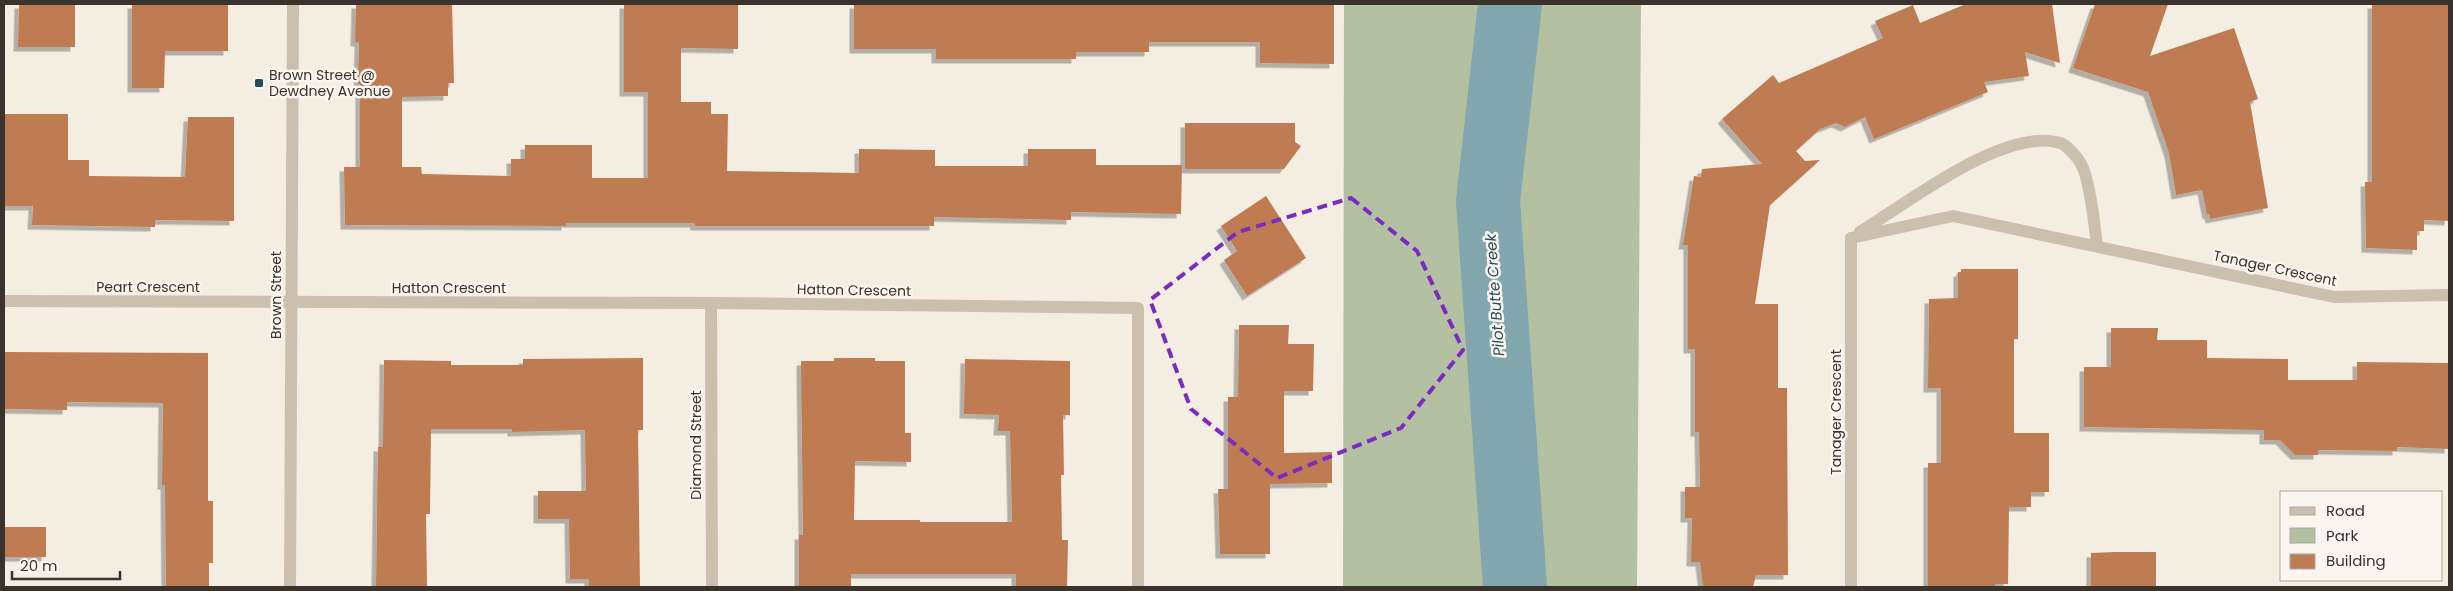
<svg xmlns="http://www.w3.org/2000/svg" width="2453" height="591" font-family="Poppins,sans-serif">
<defs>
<filter id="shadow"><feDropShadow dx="-4.5" dy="4.5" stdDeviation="0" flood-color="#0004"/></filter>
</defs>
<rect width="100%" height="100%" fill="#f3ede2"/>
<polygon fill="#b3c1a2" points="1344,4 1641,4 1637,587 1343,587"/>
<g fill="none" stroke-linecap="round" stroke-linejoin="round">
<polyline stroke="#82a7ae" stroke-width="64" points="1510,4 1488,201 1515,587"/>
</g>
<g fill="#bf7b53" filter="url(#shadow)">
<polygon points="19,4 75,4 75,47 18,47"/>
<polygon points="132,4 228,4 228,51 165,51 164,88 132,88"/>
<polygon points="356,4 452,4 454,83 448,83 448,96 402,97 402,167 421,167 422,174 511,176 511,159 525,159 525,145 592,145 592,178 648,178 648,92 624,92 624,4 738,4 738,49 681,48 681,102 711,102 711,114 728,114 727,171 859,173 859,149 935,150 935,166 1028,166 1028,149 1096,149 1096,165 1182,165 1181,214 1071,212 1071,220 934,217 934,226 695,226 694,223 566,223 566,226 345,225 344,167 360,167 360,84 358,84 359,42 355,42"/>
<polygon points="854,4 1334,4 1334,64 1260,63 1260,42 1149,42 1149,52 1076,52 1076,59 936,59 936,49 854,49"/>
<polygon points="1966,4 2052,4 2060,63 2025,52 2029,76 1984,82 1988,92 1874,139 1865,117 1845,127 1836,123 1820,129 1796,151 1805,161 1820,160 1770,205 1755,304 1778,304 1778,388 1787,388 1788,575 1756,575 1753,587 1703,587 1700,562 1691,562 1692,518 1685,518 1685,487 1700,487 1699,432 1695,432 1695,349 1688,349 1688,245 1683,245 1694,176 1701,177 1702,169 1762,164 1722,119 1773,75 1779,83 1883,38 1875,21 1913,5 1920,23"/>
<polygon points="2095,4 2168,4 2150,56 2234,28 2258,99 2250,102 2268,208 2210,219 2209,214 2207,215 2202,190 2176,195 2169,153 2148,92 2073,68"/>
<polygon points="2372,4 2449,4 2449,221 2424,220 2424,231 2417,231 2417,250 2366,248 2365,182 2372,182"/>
<polygon points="4,114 68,114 68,160 89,160 89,176 185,177 188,117 234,117 234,221 155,220 155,227 32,225 33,206 4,206"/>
<polygon points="1185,123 1295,123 1295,142 1301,146 1284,169 1185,169"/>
<polygon points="1266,196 1306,258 1247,296 1224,260 1237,251 1221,226"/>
<polygon points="1961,269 2018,269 2018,339 2014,339 2014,433 2049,433 2049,492 2031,492 2031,507 2009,507 2008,584 1995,584 1995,587 1928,587 1928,463 1941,463 1941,388 1928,388 1929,299 1958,298 1958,272 1961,272"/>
<polygon points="1239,325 1289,325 1288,344 1314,344 1313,391 1284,391 1284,453 1332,452 1332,483 1270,484 1270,554 1220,554 1218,489 1228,489 1228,397 1238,397"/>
<polygon points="2111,328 2158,328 2157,340 2207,340 2207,358 2288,359 2288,380 2357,380 2357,362 2449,363 2449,449 2397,447 2397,451 2318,450 2318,455 2295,455 2280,440 2264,440 2264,430 2084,427 2084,367 2111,367"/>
<polygon points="4,352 208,353 208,501 213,501 213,563 209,563 209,587 166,587 165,485 162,485 163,403 67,402 67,410 4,409"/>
<polygon points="643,358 643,430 638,430 640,587 589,587 589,579 570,579 569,519 538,519 538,491 586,491 585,430 512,432 512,429 431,429 430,514 426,514 427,587 376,587 378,447 383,447 384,360 451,361 451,365 523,365 523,359"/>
<polygon points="834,358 875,358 875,361 905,361 905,433 911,433 911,462 855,461 854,520 920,520 920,522 1012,522 1010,431 998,431 999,415 964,414 965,359 1070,361 1070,415 1063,415 1064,475 1061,475 1062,540 1068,540 1067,587 1016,587 1016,574 851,574 851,587 799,587 799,535 803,535 801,361 834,361"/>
<rect x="4" y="527" width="42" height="30"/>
<polygon points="2115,552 2156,552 2156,587 2091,587 2091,553"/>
</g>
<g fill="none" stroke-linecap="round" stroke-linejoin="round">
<g stroke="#cbbfae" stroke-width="12">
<path d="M1860 232C1906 204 2005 126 2060 143 2066 144 2078 158 2081 164 2090 179 2095 228 2097 246"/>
<polyline points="1851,238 1953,216 2334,297 2449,295"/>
<polyline points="1851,238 1851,587"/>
<polyline points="4,301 711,303 1138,308 1138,587"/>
<polyline points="711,303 712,587"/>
<polyline points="290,587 293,4"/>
</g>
</g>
<path fill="none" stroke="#7b2cbf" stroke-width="4" stroke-dasharray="10 6" stroke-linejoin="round" d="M1351 198 1417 251 1463 350 1401 428 1277 478 1191 409 1150 300 1238 232Z"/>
<rect fill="#234f59" stroke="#faf6ef" stroke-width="2" x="254" y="78" width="10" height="10" rx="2.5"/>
<g text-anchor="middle" stroke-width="5" stroke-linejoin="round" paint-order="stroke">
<g font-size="14" fill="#3a322c" stroke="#faf6ef" text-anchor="start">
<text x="269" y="80">Brown Street @<tspan x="269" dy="16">Dewdney Avenue</tspan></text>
</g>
<g font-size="14" fill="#3a322c" stroke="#faf6ef">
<text transform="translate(2275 268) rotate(12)" y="5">Tanager Crescent</text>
<text x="148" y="292">Peart Crescent</text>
<text x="449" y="293">Hatton Crescent</text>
<text transform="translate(854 290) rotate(1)" y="5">Hatton Crescent</text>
<text transform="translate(276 295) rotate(-90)" y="5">Brown Street</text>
<text transform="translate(1836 412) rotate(-90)" y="5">Tanager Crescent</text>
<text transform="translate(696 445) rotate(-90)" y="5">Diamond Street</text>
</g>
<g font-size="15" font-style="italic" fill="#234f59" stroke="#faf6ef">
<text transform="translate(1495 295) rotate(-94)" y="5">Pilot Butte Creek</text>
</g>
</g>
<rect width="2453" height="591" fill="none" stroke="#3a322c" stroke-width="10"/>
<rect x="2280" y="491" width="162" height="90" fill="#faf6ef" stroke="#ada8a1"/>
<rect x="2290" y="507" width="25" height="8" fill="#cbbfae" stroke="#ada8a1"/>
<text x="2326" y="516" font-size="15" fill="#3a322c">Road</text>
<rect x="2290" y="528" width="25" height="15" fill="#b3c1a2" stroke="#ada8a1"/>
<text x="2326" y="541" font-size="15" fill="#3a322c">Park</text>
<rect x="2290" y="554" width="25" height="15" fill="#bf7b53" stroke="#ada8a1"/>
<text x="2326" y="566" font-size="15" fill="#3a322c">Building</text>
<path d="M12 571v8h108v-8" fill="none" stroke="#3a322c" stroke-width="2.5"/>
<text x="20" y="571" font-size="15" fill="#3a322c" stroke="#faf6ef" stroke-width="4" paint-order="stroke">20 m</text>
</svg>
